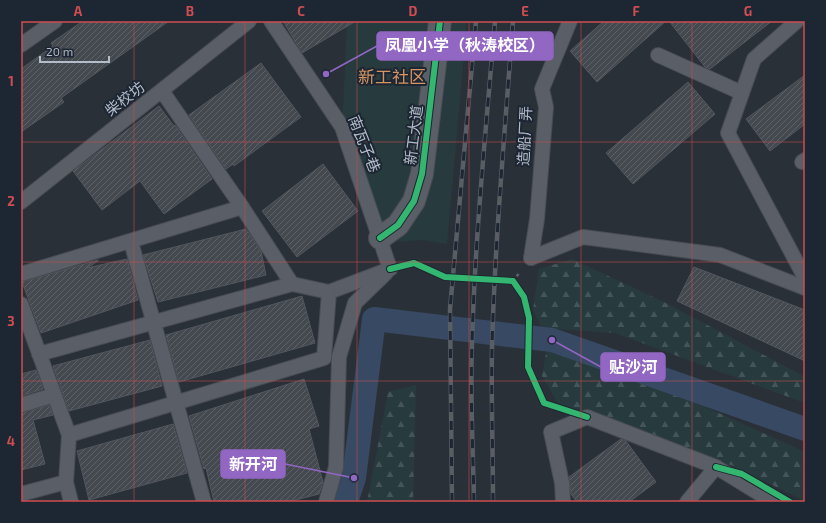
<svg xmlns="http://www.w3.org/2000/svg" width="826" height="523" font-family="'Exo 2','Noto Sans SC',sans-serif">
<defs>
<pattern id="forest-firs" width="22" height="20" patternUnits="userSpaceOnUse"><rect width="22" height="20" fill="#273a3e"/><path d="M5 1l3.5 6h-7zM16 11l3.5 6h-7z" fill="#445559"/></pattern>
<pattern id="building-hatch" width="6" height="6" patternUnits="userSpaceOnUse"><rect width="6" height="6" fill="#444950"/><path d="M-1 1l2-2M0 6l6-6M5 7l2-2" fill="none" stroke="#5d6168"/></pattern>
</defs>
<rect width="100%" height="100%" fill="#2a3038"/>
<g fill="url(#forest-firs)">
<polygon points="572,259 668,304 805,377 805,403 615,333 542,328 533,310 539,269"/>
<polygon points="547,347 677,394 805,452 805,501 731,465 716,462 648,432 590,414 561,409 542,376"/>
<polygon points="416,385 413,502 367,502 388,392"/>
</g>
<polygon fill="#273a3e" points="347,21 467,21 447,244 422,240 381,243 342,128"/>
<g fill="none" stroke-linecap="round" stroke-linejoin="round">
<polyline stroke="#384963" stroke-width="24" points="346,502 354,478 374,319 552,340 805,429"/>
</g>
<g fill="url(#building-hatch)" stroke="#52575f">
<polygon points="83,21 169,21 61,98 64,102 21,132 21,69 53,46 51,43"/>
<polygon points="283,21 356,21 302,53"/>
<polygon points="604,21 666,21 597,82 570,51"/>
<polygon points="669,21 772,21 710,69 705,67"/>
<polygon points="261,63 301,117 234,166 233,164 226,169 189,115"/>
<polygon points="805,75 805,124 770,151 746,119"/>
<polygon points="688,82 715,114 633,184 606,153"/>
<polygon points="159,106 174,126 175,125 212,179 164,214 140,181 102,210 73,171"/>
<polygon points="323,164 358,211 297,257 262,211"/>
<polygon points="246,229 261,251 266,275 158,302 143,255"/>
<polygon points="127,259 138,300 41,333 22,282 98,260 98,261 87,268"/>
<polygon points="694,267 805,310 805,361 677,301"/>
<polygon points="302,296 315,343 179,382 166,335"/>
<polygon points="150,340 162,386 69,411 53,366"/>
<polygon points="36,370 43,389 21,396 21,374"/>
<polygon points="304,379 319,426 309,429 323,482 319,494 288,502 214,502 206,468 204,469 189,416"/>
<polygon points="49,405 53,415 33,420 45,464 21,470 21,413"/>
<polygon points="173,424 187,473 89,500 77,451"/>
<polygon points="621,439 626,441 656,482 629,502 577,502 571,494 569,477"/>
</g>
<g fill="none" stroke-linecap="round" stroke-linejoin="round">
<defs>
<g id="lane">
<polyline points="271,21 342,127 390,269"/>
<polyline points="797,21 754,59 728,133 805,278"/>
<polyline points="21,45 55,21"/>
<polyline points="658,55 742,93"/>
<polyline points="162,91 242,207 292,284 329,292 390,269"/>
<polyline points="802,162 805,160"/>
<polyline points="21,202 249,21"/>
<polyline points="131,242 204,502"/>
<polyline points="531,258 583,237 720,255 805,288"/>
<polyline points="531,258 537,219 546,107 542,89 570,21"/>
<polyline points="21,274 242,207"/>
<polyline points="21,304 69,435"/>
<polyline points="39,354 292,284"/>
<polyline points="21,405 54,395"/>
<polyline points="66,482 71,502"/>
<polyline points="21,494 66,482 69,435 324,358 329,292"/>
<polyline points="326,502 336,467 339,357 355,303 386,273"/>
<polyline points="563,502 562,483 551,432 587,417 716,467 773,502"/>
<polyline points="687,502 716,467"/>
</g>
<polyline id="street" points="380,238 398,225 414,201 422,174 440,21"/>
</defs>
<use href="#lane" stroke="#484c53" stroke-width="16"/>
<use href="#street" stroke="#484c53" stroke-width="24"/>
<polyline stroke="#5d636a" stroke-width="2.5" stroke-dasharray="3 3" stroke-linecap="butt" points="513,281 520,272"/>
<use href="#lane" stroke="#5a5e66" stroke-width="14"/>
<use href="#street" stroke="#5a5e66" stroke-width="22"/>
<defs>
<g id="rail">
<polyline points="452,502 450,309 476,21"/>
<path d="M474 502C473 450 470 397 472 344 475 236 486 129 495 21"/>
<path d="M493 502C493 451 491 399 492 347 495 238 505 130 513 21"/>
</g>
</defs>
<use href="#rail" stroke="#595d64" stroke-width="4.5"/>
<use href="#rail" stroke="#1d2633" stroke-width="3" stroke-dasharray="9" stroke-linecap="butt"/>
<defs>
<g id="cycleway">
<polyline points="380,238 398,225 414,201 422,174 440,21"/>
<polyline points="390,269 414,263 445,277 513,281 524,297 529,318 528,367 544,403 587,417"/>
<polyline points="716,467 742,474 790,502"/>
</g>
</defs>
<use href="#cycleway" stroke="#1d2633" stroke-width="8"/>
<use href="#cycleway" stroke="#33b770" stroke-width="6"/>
</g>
<path fill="none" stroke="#ce4d50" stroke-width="1" stroke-opacity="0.55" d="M134 21V502M245 21V502M357 21V502M469 21V502M581 21V502M692 21V502M21 142H805M21 262H805M21 381H805"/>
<g text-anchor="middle" stroke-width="4" stroke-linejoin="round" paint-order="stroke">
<g font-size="15" fill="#b4bcc9" stroke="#1d2633">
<text transform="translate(125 99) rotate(-38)" y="5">柴校坊</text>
<text transform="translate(414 135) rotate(-83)" y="5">新工大道</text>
<text transform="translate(525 136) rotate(-87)" y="5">造船厂弄</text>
<text transform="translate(364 144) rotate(68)" y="5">南瓦子巷</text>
</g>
<g font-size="17" fill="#d59563" stroke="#1d2633">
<text x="392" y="83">新工社区</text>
</g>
</g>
<path fill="none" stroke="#9266c3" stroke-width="1.5" d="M326 74L377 46M552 340L601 367M354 478L285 464"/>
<g fill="#9266c3" stroke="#1d2633" stroke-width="1.5">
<circle cx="326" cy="74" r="4"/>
<circle cx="552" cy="340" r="4"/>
<circle cx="354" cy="478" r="4"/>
</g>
<g fill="#9266c3" stroke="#9266c3" stroke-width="1.5">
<rect x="377" y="32" width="176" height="28" rx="4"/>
<rect x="601" y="353" width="64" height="28" rx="4"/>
<rect x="221" y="450" width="64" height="28" rx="4"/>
</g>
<g font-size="16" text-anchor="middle" font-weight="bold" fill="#fff">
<text x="465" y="51">凤凰小学（秋涛校区）</text>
<text x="633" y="373">贴沙河</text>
<text x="253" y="470">新开河</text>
</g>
<rect width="826" height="523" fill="none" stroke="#1d2633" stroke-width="44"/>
<path d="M40 56v6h69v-6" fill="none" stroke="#b4bcc9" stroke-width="2"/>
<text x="46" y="56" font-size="12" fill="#b4bcc9" stroke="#1d2633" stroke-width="3" paint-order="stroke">20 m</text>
<rect x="22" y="22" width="782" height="479" fill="none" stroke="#ce4d50" stroke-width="1.5"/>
<g font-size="13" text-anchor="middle" font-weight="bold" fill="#ce4d50">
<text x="78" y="16">A</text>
<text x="190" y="16">B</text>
<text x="301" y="16">C</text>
<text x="413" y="16">D</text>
<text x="525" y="16">E</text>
<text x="636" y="16">F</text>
<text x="748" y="16">G</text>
<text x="11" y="86">1</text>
<text x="11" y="206">2</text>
<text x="11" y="326">3</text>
<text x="11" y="446">4</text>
</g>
</svg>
